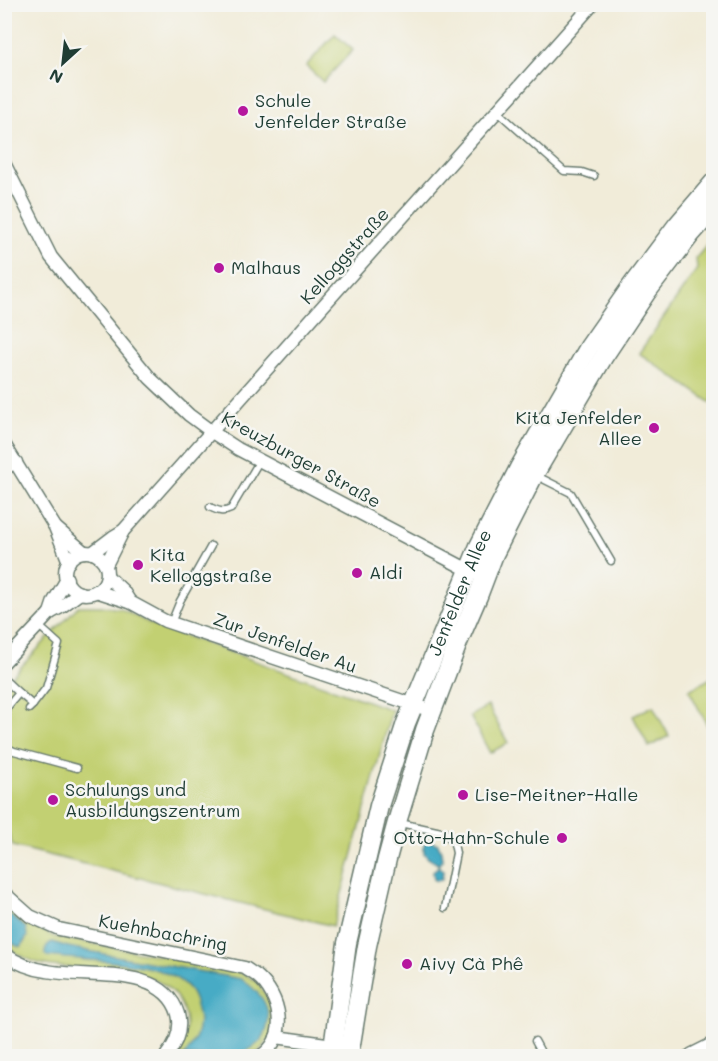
<svg xmlns="http://www.w3.org/2000/svg" width="718" height="1061" font-family="Mali,sans-serif">
<rect width="100%" height="100%" fill="#f6f6f2"/>
<filter id="ink" filterUnits="userSpaceOnUse"><feTurbulence type="fractalNoise" baseFrequency=".0167" numOctaves="2"/><feDisplacementMap in="SourceGraphic" scale="12" xChannelSelector="R" yChannelSelector="G"/><feConvolveMatrix kernelMatrix="1 2 1 2 8 2 1 2 1" color-interpolation-filters="sRGB"/></filter>
<filter id="wash" filterUnits="userSpaceOnUse"><feTurbulence type="fractalNoise" baseFrequency=".008" numOctaves="4" result="noise"/><feDisplacementMap in="SourceGraphic" scale="24" xChannelSelector="R" yChannelSelector="G"/><feGaussianBlur stdDeviation="1.35" result="paint"/><feColorMatrix in="noise" values="0 0 0 0 0 0 0 0 0 0 0 0 0 0 0 0 0 1.4 0 .05"/><feComposite in="paint" operator="in"/></filter>
<g filter="url(#wash)">
<rect width="100%" height="100%" fill="#f1ecd9"/>
<g fill="#c2d072" stroke="#708653" stroke-width="1.5">
<polygon points="335,34 353,50 323,82 306,66"/>
<polygon points="713,238 713,404 639,353 697,269 696,258"/>
<polygon points="78,606 101,606 121,609 149,623 392,710 333,926 13,846 5,824 4,685"/>
<polygon points="713,677 713,736 689,690"/>
<polygon points="488,706 508,743 490,753 470,716"/>
<polygon points="653,706 669,736 649,747 633,716"/>
<path d="M5 903C19 919 36 928 55 937L224 967 246 975 257 982 271 1003 274 1032C256 1056 259 1056 228 1056L264 1036C274 1011 262 993 241 979L88 951 68 947 52 942C61 947 75 958 84 960 92 961 100 960 107 961 131 963 173 969 189 989 192 994 195 1000 197 1006 203 1025 197 1041 184 1056H174C184 1041 190 1027 183 1009 164 959 89 973 46 965 31 962 18 954 5 946L4 939 19 947C27 943 27 935 26 928L5 911Z"/>
</g>
<g fill="#46abc5" stroke="#32747c" stroke-width="1.5">
<polygon points="428,840 438,844 441,851 442,860 439,864 438,866 443,871 442,879 437,881 434,879 433,871 438,867 438,864 428,858 424,853 424,844"/>
<polygon points="4,911 26,928 27,937 21,946 17,946 5,939"/>
<path d="M52 942 68 947 88 951 241 979C253 987 267 1000 268 1015 270 1061 216 1057 184 1056 197 1041 203 1025 196 1006 195 1000 192 994 189 989 164 958 84 961 47 956L45 954C45 949 47 944 52 942Z"/>
</g>
</g>
<g filter="url(#ink)">
<g fill="none" stroke-linecap="round" stroke-linejoin="round">
<defs>
<g id="service">
<polyline points="498,112 564,171 582,172 594,176"/>
<polyline points="535,475 571,493 611,561"/>
<path d="M210 507C218 511 223 513 231 509L260 460"/>
<polyline points="171,623 180,601 211,546"/>
<polyline points="4,679 19,693 4,711"/>
<polyline points="19,693 33,705 29,709"/>
<polyline points="33,705 46,688 59,644 38,625"/>
<polyline points="4,746 14,751 77,768"/>
<polyline points="400,823 446,833 454,844 456,853 445,908"/>
<polyline points="535,1041 543,1056"/>
</g>
<g id="minor">
<polyline points="4,163 51,257 150,378 189,415 212,432 238,449 474,573"/>
<polyline points="4,444 55,527 69,562"/>
<polyline points="4,470 10,465 16,462"/>
<polyline points="56,528 84,552"/>
<circle cx="86" cy="573" r="21"/>
<polyline points="92,553 113,537 123,531"/>
<polyline points="106,565 123,531 323,306 593,4"/>
<polyline points="107,576 123,591 130,602"/>
<polyline points="96,591 130,602 165,621 432,711"/>
<polyline points="50,613 54,601 67,579"/>
<polyline points="4,662 50,613 61,607 80,593"/>
<path d="M4 893 30 916 59 929 245 968C249 971 253 973 257 976 281 996 289 1037 261 1056"/>
<path d="M4 954C17 963 31 969 47 971 87 979 163 964 178 1014 182 1030 176 1044 166 1056"/>
<polyline points="276,1037 333,1045"/>
</g>
<polyline id="tertiary" points="692,1056 714,1045"/>
<g id="secondary">
<path id="s1" d="M332 1056 347 943 379 806 406 723 479 546 519 468 589 347 633 284 678 224 714 182"/>
<polyline points="349,1056 367,946 387,859 397,822 425,730 459,640 478,596 494,554 534,475 604,356 646,293 691,234 714,208"/>
</g>
</defs>
<use href="#service" stroke="#687a6e" stroke-width="9"/>
<use href="#minor" stroke="#687a6e" stroke-width="15"/>
<use href="#tertiary" stroke="#687a6e" stroke-width="18"/>
<use href="#secondary" stroke="#687a6e" stroke-width="21"/>
<use href="#service" stroke="#fff" stroke-width="6"/>
<use href="#minor" stroke="#fff" stroke-width="12"/>
<use href="#tertiary" stroke="#fff" stroke-width="15"/>
<use href="#secondary" stroke="#fff" stroke-width="18"/>
</g>
</g>
<g fill="#b5179e" stroke="#f6f6f2" stroke-width="2">
<circle cx="243" cy="111" r="6"/>
<circle cx="219" cy="268" r="6"/>
<circle cx="654" cy="428" r="6"/>
<circle cx="138" cy="565" r="6"/>
<circle cx="357" cy="573" r="6"/>
<circle cx="463" cy="795" r="6"/>
<circle cx="53" cy="800" r="6"/>
<circle cx="562" cy="838" r="6"/>
<circle cx="407" cy="964" r="6"/>
</g>
<g text-anchor="middle" stroke-width="5" stroke-linejoin="round" paint-order="stroke">
<g font-size="18" fill="#1f3d34" stroke="#f6f6f2" text-anchor="start">
<text x="255" y="107">Schule<tspan x="255" dy="21">Jenfelder Straße</tspan></text>
<text x="231" y="274">Malhaus</text>
<text x="642" y="424" text-anchor="end">Kita Jenfelder<tspan x="642" dy="21">Allee</tspan></text>
<text x="150" y="561">Kita<tspan x="150" dy="21">Kelloggstraße</tspan></text>
<text x="369" y="579">Aldi</text>
<text x="65" y="796">Schulungs und<tspan x="65" dy="21">Ausbildungszentrum</tspan></text>
<text x="475" y="801">Lise-Meitner-Halle</text>
<text x="550" y="844" text-anchor="end">Otto-Hahn-Schule</text>
<text x="419" y="970">Aivy Cà Phê</text>
</g>
<g font-size="18" fill="#1f3d34" stroke="#f6f6f2">
<text transform="translate(345 256) rotate(-48)" y="6">Kelloggstraße</text>
<text transform="translate(301 460) rotate(29)" y="6">Kreuzburger Straße</text>
<text dy="6" stroke="none"><textPath href="#s1" startOffset="483">Jenfelder Allee</textPath></text>
<text transform="translate(285 643) rotate(19)" y="6">Zur Jenfelder Au</text>
<text transform="translate(163 933) rotate(11)" y="6">Kuehnbachring</text>
</g>
</g>
<rect width="718" height="1061" fill="none" stroke="#f6f6f2" stroke-width="24"/>
<g transform="translate(63 63) rotate(207)" stroke="#f6f6f2" stroke-width="4.5" paint-order="stroke">
<path d="M0-4.5L10 22L0 15L-10 22Z" fill="#1f3d34"/>
<text y="-9" font-size="16" font-weight="bold" text-anchor="middle" fill="#1f3d34">N</text>
</g>
</svg>
